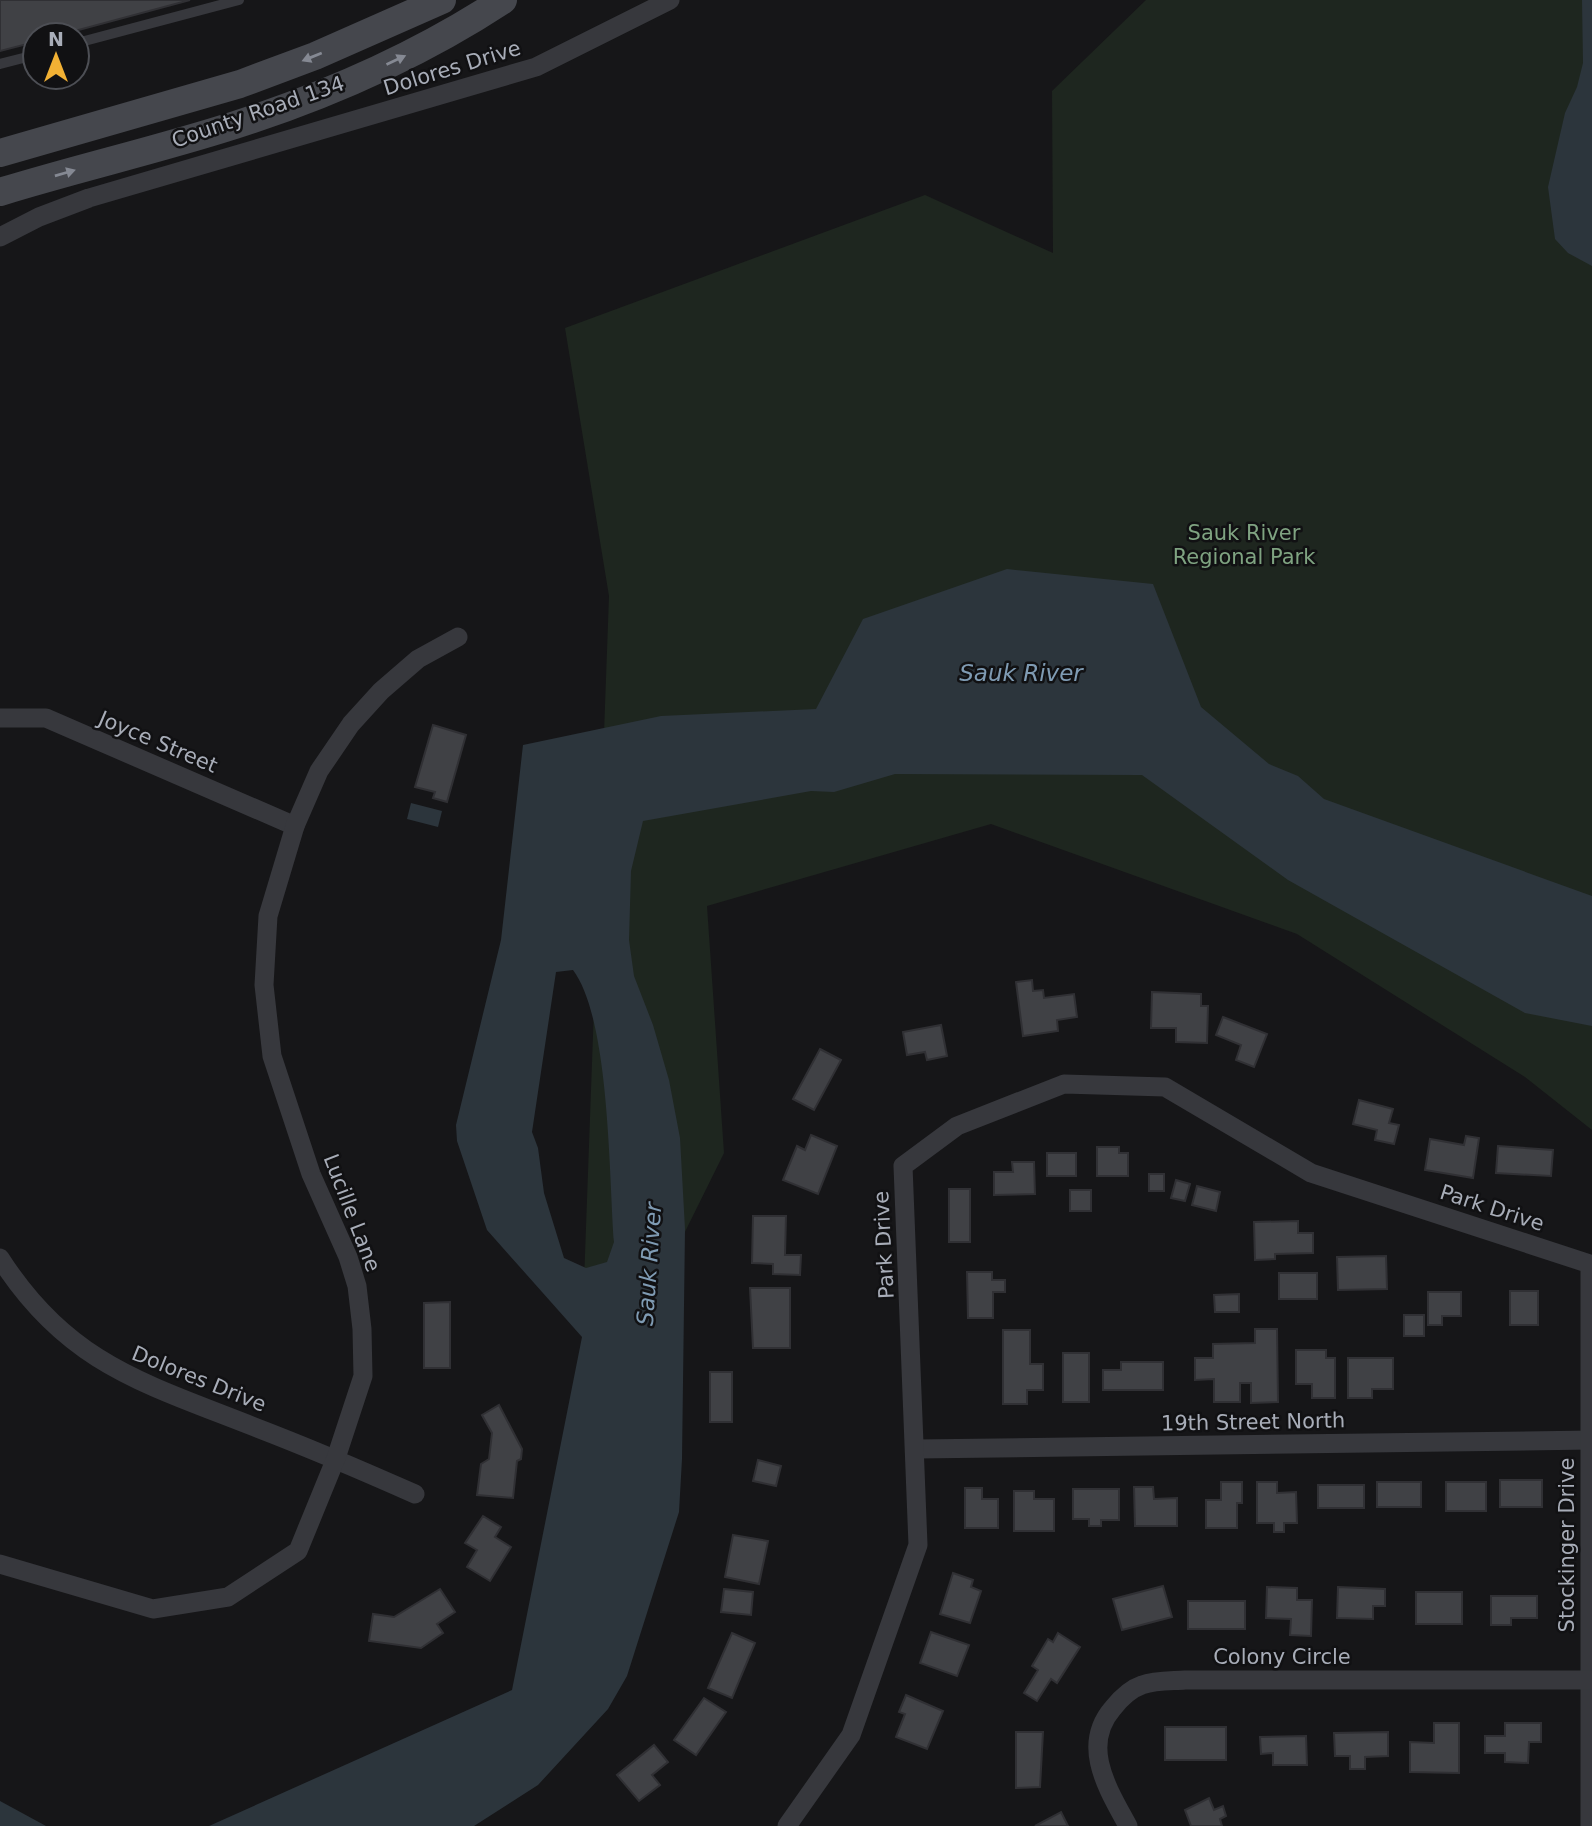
<svg xmlns="http://www.w3.org/2000/svg" width="1592" height="1826" font-family="'DejaVu Sans',sans-serif">
<rect width="100%" height="100%" fill="#161618"/>
<polygon fill="#1e261f" points="1146,0 1592,0 1592,1130 1525,1077 1297,934 991,824 707,906 724,1153 680,1242 582,1337 609,596 565,328 925,195 1053,253 1052,91"/>
<g fill="#2c353c" fill-rule="evenodd">
<polygon points="1582,0 1592,0 1592,266 1568,253 1555,239 1548,187 1565,113 1577,87 1583,63"/>
<path d="M1007 569 1153 584 1201 707 1269 764 1298 776 1324 799 1592 896V1026L1525 1013 1288 880 1142 775 895 774 834 792 811 791 643 821 631 871 629 940 634 976 653 1025 669 1080 680 1138 685 1229 682 1459 679 1512 627 1676 608 1709 538 1785 474 1826H209L512 1690 582 1337 487 1230 457 1141 456 1125 501 940 523 745 661 716 816 709 863 619ZM573 970C610 1019 609 1177 614 1242L607 1262 586 1268 564 1258 544 1193 538 1148 532 1132 556 972Z"/>
<polygon points="411,803 442,811 438,827 407,819"/>
<polygon points="0,1801 46,1826 0,1826"/>
</g>
<g fill="#404145" stroke="#303034" stroke-width="2">
<polygon points="0,0 190,0 60,35 35,35 35,42 0,51"/>
<polygon points="433,725 466,735 447,802 433,798 435,792 415,787"/>
<polygon points="1032,980 1033,991 1043,990 1044,998 1074,994 1077,1017 1057,1020 1058,1031 1023,1036 1016,982"/>
<polygon points="1152,992 1201,994 1201,1006 1208,1006 1207,1043 1176,1042 1176,1028 1151,1028"/>
<polygon points="1223,1017 1267,1034 1254,1067 1236,1060 1241,1045 1216,1035"/>
<polygon points="941,1025 947,1056 927,1060 925,1052 907,1055 903,1032"/>
<polygon points="820,1049 841,1060 814,1110 793,1099"/>
<polygon points="1359,1100 1393,1109 1389,1123 1399,1125 1394,1144 1375,1140 1377,1130 1353,1124"/>
<polygon points="811,1135 837,1146 818,1194 783,1180 797,1146 805,1150"/>
<polygon points="1466,1136 1479,1138 1473,1178 1425,1170 1430,1139 1464,1145"/>
<polygon points="1498,1146 1553,1150 1551,1176 1496,1173"/>
<polygon points="1097,1147 1119,1147 1119,1153 1128,1153 1128,1176 1097,1176"/>
<rect x="1047" y="1153" width="29" height="23"/>
<polygon points="1012,1162 1034,1162 1035,1194 994,1195 994,1172 1013,1172"/>
<rect x="1149" y="1174" width="15" height="17"/>
<polygon points="1176,1180 1190,1184 1185,1201 1171,1198"/>
<polygon points="1197,1186 1220,1192 1216,1211 1192,1205"/>
<rect x="949" y="1189" width="21" height="53"/>
<rect x="1070" y="1190" width="21" height="21"/>
<polygon points="753,1216 786,1216 785,1255 801,1255 800,1275 773,1274 773,1264 752,1263"/>
<polygon points="1298,1221 1298,1233 1313,1233 1313,1253 1275,1254 1275,1259 1255,1260 1254,1222"/>
<polygon points="1386,1256 1387,1289 1338,1290 1337,1257"/>
<polygon points="967,1272 992,1272 992,1280 1005,1280 1005,1292 993,1292 993,1318 968,1318"/>
<rect x="1279" y="1273" width="38" height="26"/>
<polygon points="750,1288 790,1288 790,1348 753,1348"/>
<rect x="1510" y="1291" width="28" height="34"/>
<polygon points="1428,1292 1461,1292 1461,1316 1442,1316 1442,1325 1428,1325"/>
<polygon points="1239,1294 1239,1312 1215,1312 1214,1295"/>
<polygon points="450,1302 450,1368 424,1368 424,1303"/>
<rect x="1404" y="1315" width="20" height="21"/>
<polygon points="1255,1329 1277,1329 1278,1402 1251,1403 1251,1383 1240,1383 1240,1402 1214,1402 1214,1379 1195,1380 1195,1358 1213,1358 1213,1344 1255,1343"/>
<polygon points="1003,1330 1030,1330 1030,1364 1043,1364 1043,1390 1027,1390 1027,1404 1003,1404"/>
<polygon points="1296,1350 1326,1350 1326,1358 1335,1358 1335,1398 1312,1398 1312,1384 1296,1384"/>
<rect x="1063" y="1353" width="26" height="49"/>
<polygon points="1348,1358 1393,1358 1393,1389 1372,1389 1372,1398 1348,1398"/>
<polygon points="1121,1362 1163,1362 1163,1390 1103,1390 1103,1370 1121,1370"/>
<rect x="710" y="1372" width="22" height="50"/>
<polygon points="499,1405 522,1449 521,1459 517,1461 513,1498 477,1495 481,1464 489,1459 492,1433 482,1415"/>
<polygon points="758,1460 781,1466 776,1486 753,1481"/>
<rect x="1500" y="1480" width="42" height="27"/>
<polygon points="1221,1482 1242,1482 1242,1503 1237,1503 1237,1528 1206,1528 1206,1500 1221,1500"/>
<polygon points="1257,1482 1277,1482 1277,1493 1296,1492 1297,1523 1284,1523 1284,1532 1274,1532 1274,1523 1257,1523"/>
<rect x="1377" y="1482" width="44" height="25"/>
<rect x="1446" y="1482" width="40" height="29"/>
<rect x="1318" y="1485" width="46" height="23"/>
<polygon points="1134,1487 1153,1487 1154,1499 1177,1498 1177,1526 1135,1526"/>
<polygon points="965,1488 982,1488 982,1499 998,1499 998,1528 965,1528"/>
<polygon points="1073,1489 1119,1489 1119,1520 1101,1520 1101,1526 1089,1526 1089,1519 1073,1519"/>
<polygon points="1014,1491 1034,1491 1034,1499 1054,1499 1054,1531 1014,1531"/>
<polygon points="483,1516 501,1527 495,1537 511,1547 490,1581 467,1567 477,1550 465,1543"/>
<polygon points="733,1535 768,1541 759,1584 725,1577"/>
<polygon points="953,1573 973,1580 971,1587 981,1591 970,1623 940,1614"/>
<polygon points="1163,1586 1172,1617 1122,1630 1113,1599"/>
<polygon points="1267,1587 1297,1588 1297,1600 1312,1600 1311,1636 1290,1635 1291,1619 1266,1618"/>
<polygon points="1338,1587 1385,1589 1385,1606 1373,1606 1373,1619 1337,1618"/>
<polygon points="440,1589 455,1612 437,1624 443,1633 421,1648 369,1641 373,1614 394,1617"/>
<polygon points="724,1589 753,1592 751,1615 721,1612"/>
<rect x="1416" y="1592" width="46" height="32"/>
<polygon points="1491,1596 1537,1596 1537,1618 1511,1618 1511,1625 1491,1625"/>
<rect x="1188" y="1601" width="57" height="28"/>
<polygon points="931,1632 969,1645 957,1676 920,1663"/>
<polygon points="732,1633 755,1643 732,1698 708,1688"/>
<polygon points="1058,1633 1080,1647 1057,1683 1051,1679 1037,1701 1024,1693 1038,1670 1032,1666 1048,1639 1053,1642"/>
<polygon points="906,1695 943,1711 927,1749 896,1737 905,1714 899,1712"/>
<polygon points="704,1698 726,1712 696,1755 674,1740"/>
<polygon points="1434,1723 1459,1723 1459,1773 1410,1772 1410,1742 1434,1743"/>
<polygon points="1505,1723 1541,1723 1541,1742 1529,1742 1528,1763 1505,1762 1505,1753 1485,1753 1485,1736 1505,1736"/>
<rect x="1165" y="1727" width="61" height="33"/>
<polygon points="1016,1732 1043,1732 1040,1787 1016,1788"/>
<polygon points="1388,1732 1388,1756 1365,1757 1365,1769 1350,1769 1350,1756 1335,1756 1334,1733"/>
<polygon points="1306,1736 1307,1765 1273,1765 1273,1753 1261,1754 1260,1737"/>
<polygon points="654,1745 668,1762 652,1775 660,1785 639,1801 617,1775"/>
<polygon points="1209,1798 1214,1810 1223,1806 1226,1816 1220,1819 1222,1826 1191,1826 1185,1810"/>
<polygon points="1061,1812 1068,1826 1035,1826"/>
</g>
<g fill="none" stroke-linecap="round" stroke-linejoin="round">
<g stroke="#37383d" stroke-width="10">
<polyline points="77,43 239,0"/>
<polyline points="0,64 35,55"/>
</g>
<g stroke="#37383d" stroke-width="19">
<polyline points="0,237 39,217 89,198 536,67 670,0"/>
<polyline points="0,718 46,718 295,826"/>
<path d="M0 1258C67 1363 143 1383 252 1426 307 1447 361 1470 415 1494"/>
<polyline points="917,1449 1592,1440"/>
<polyline points="0,1564 153,1609 228,1597 298,1551 336,1458 363,1376 362,1329 357,1286 348,1257 311,1174 272,1056 264,985 268,916 295,826 319,771 351,724 381,691 418,659 458,637"/>
<polyline points="787,1826 851,1735 918,1545 903,1166 957,1126 1064,1084 1165,1087 1311,1173 1590,1264 1590,1826"/>
<path d="M1128 1826C1108 1789 1080 1746 1113 1708 1121 1698 1130 1689 1142 1685 1155 1680 1172 1681 1185 1680H1590"/>
</g>
<g stroke="#45474d" stroke-width="28">
<polyline points="0,153 240,84 315,56 442,0"/>
<path d="M0 192C78 168 157 150 235 125 328 95 421 54 503 0"/>
</g>
</g>
<defs><path id="oneway-solid" d="M-6-.8H1V-3.2L6.5 0L1 3.2V.8H-6Z" transform="scale(1.75)"/></defs>
<g fill="#858993">
<use href="#oneway-solid" transform="translate(312 57) rotate(158)"/>
<use href="#oneway-solid" transform="translate(396 60) rotate(-25)"/>
<use href="#oneway-solid" transform="translate(65 173) rotate(-16)"/>
</g>
<g text-anchor="middle" stroke-width="5" stroke-linejoin="round" paint-order="stroke">
<g font-size="21" fill="#a8adb8" stroke="#111113">
<text transform="translate(452 68) rotate(-17)" y="7">Dolores Drive</text>
<text transform="translate(258 112) rotate(-19)" y="7">County Road 134</text>
<text transform="translate(158 742) rotate(23)" y="7">Joyce Street</text>
<text transform="translate(1492 1208) rotate(18)" y="7">Park Drive</text>
<text transform="translate(352 1213) rotate(69)" y="7">Lucille Lane</text>
<text transform="translate(884 1245) rotate(-93)" y="7">Park Drive</text>
<text transform="translate(199 1379) rotate(22)" y="7">Dolores Drive</text>
<text transform="translate(1253 1422) rotate(-1)" y="7">19th Street North</text>
<text transform="translate(1567 1545) rotate(-90)" y="7">Stockinger Drive</text>
<text x="1282" y="1664">Colony Circle</text>
</g>
<g font-size="21" fill="#7fa381" stroke="#111113">
<text x="1244" y="540">Sauk River<tspan x="1244" dy="24">Regional Park</tspan></text>
</g>
<g font-size="23" font-style="italic" fill="#7f9bb3" stroke="#111113">
<text x="1021" y="681">Sauk River</text>
<text transform="translate(649 1264) rotate(-86)" y="8">Sauk River</text>
</g>
</g>
<g transform="translate(56 56)"><circle r="33" fill="#111113" stroke="#4d4f55" stroke-width="2"/>
<path d="M0-5L12 26L0 18L-12 26Z" fill="#f2b134"/>
<text y="-10" font-size="19" font-weight="bold" text-anchor="middle" fill="#a8adb8">N</text>
</g>
</svg>
